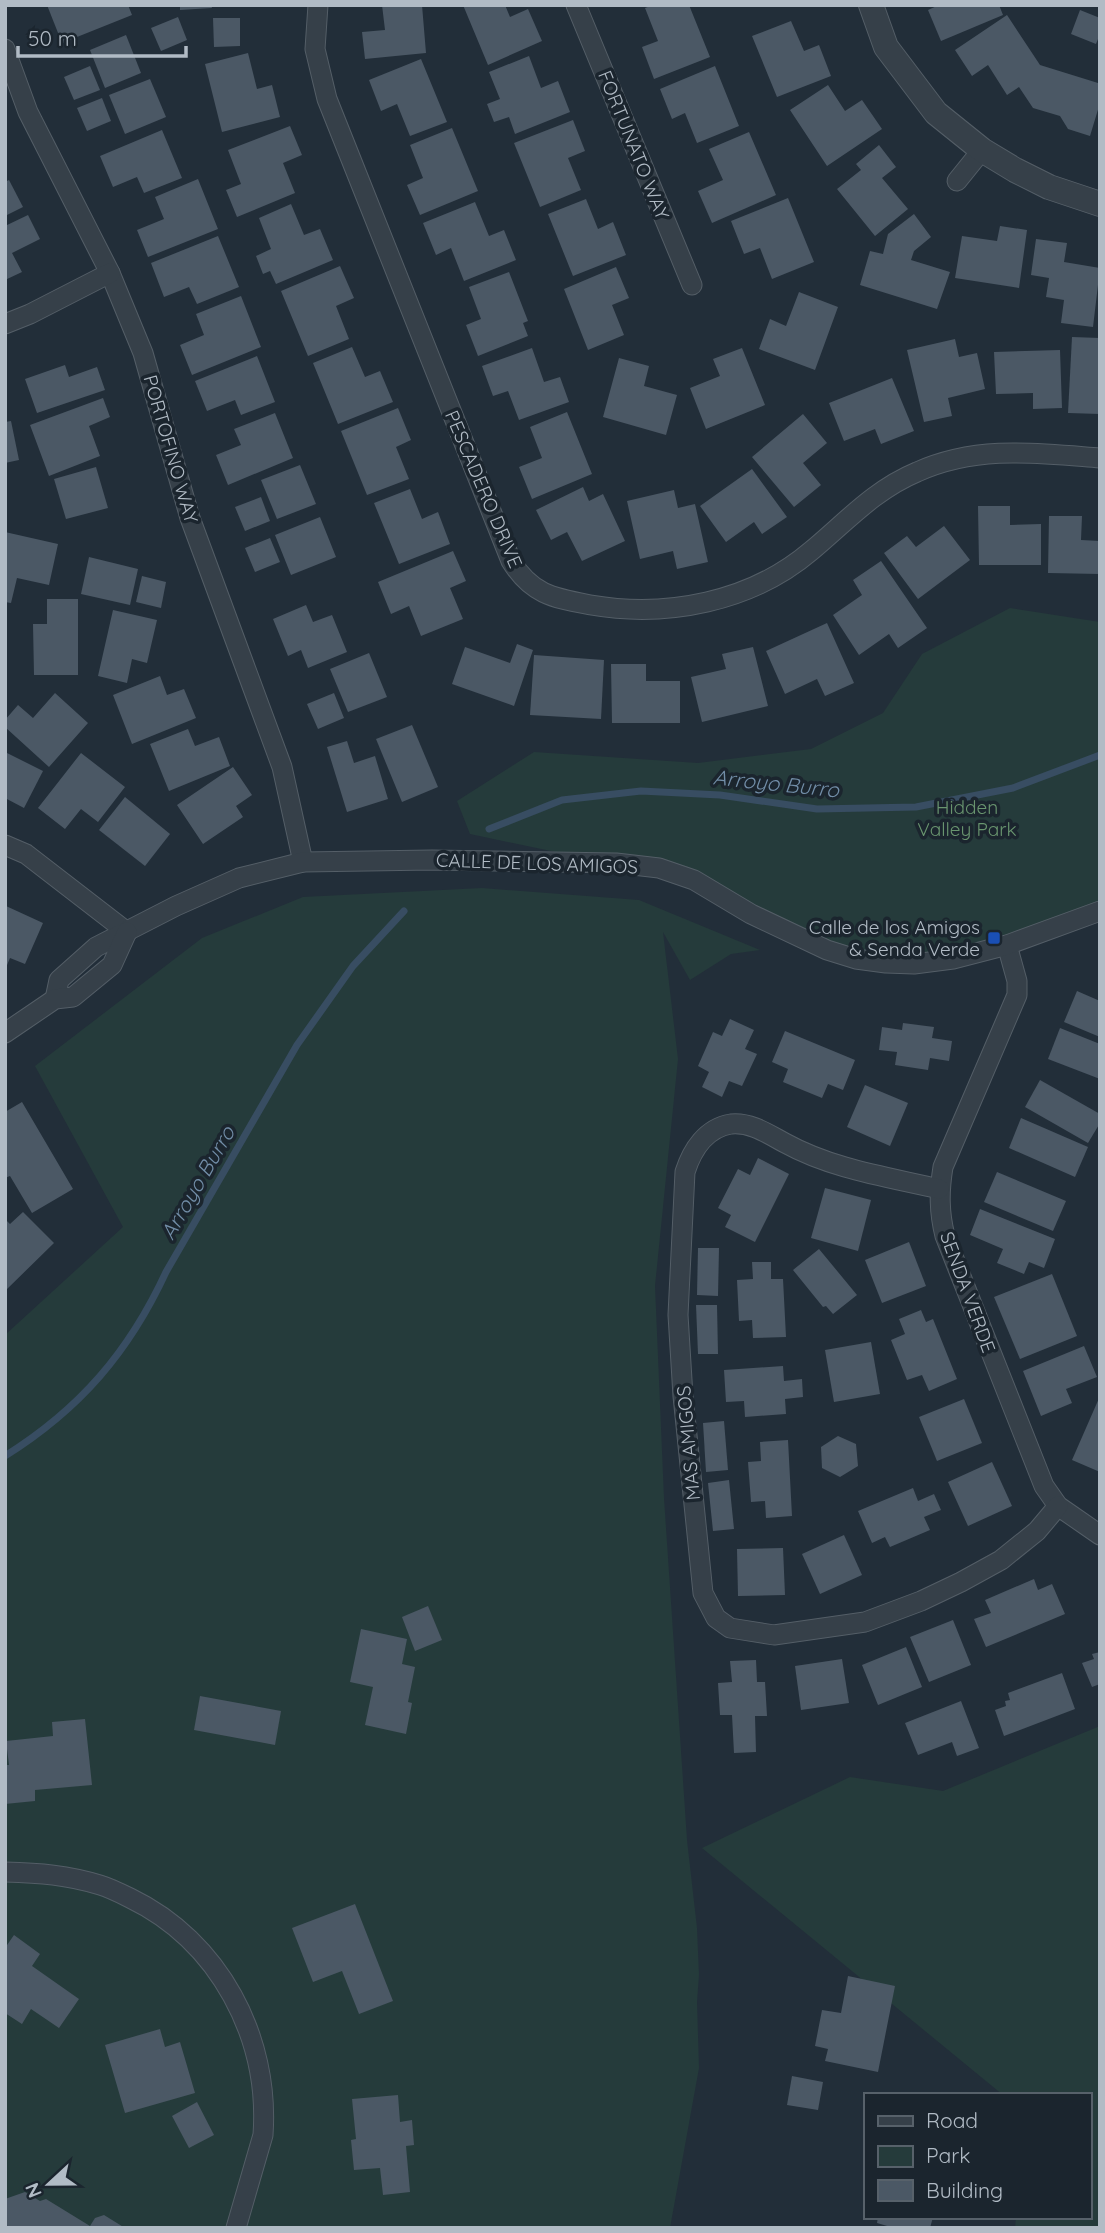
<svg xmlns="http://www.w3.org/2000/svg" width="1105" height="2233" font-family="Quicksand,sans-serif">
<rect width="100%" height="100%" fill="#222e39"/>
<g fill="#253b3b">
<polygon points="1010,608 1100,622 1100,911 953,959 856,959 694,881 470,834 457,801 534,752 698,763 811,749 883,713 922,654"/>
<polygon points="482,888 639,900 760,950 731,954 690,980 663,932 678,1059 655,1286 664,1498 687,1840 697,1928 699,1975 697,2002 699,2068 670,2228 5,2228 5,1335 123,1227 35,1066 202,938 303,897"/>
<polygon points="1100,1726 1100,2228 1015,2228 1016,2217 1089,2217 1089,2095 1003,2095 702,1848 850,1777 943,1791"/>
</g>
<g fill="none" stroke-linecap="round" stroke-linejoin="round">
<g stroke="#384d62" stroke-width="7">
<polyline points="489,829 562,800 641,791 720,795 817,809 916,807 1013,788 1100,755"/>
<path d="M5 1456C80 1409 129 1352 166 1272L297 1045 353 966 404 911"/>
</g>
</g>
<g fill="#4b5865">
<polygon points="47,5 128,5 132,15 62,43"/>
<polygon points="180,5 211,5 212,8 180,10"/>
<polygon points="382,5 422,5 426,53 365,59 362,32 385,30"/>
<polygon points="463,5 505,5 510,17 528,9 542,41 488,65"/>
<polygon points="653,5 689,5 710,57 654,79 642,47 658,41 645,8"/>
<polygon points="939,5 999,5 1003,15 941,41 928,10"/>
<polygon points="1080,10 1100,18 1100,34 1096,44 1071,34"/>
<polygon points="1007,15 1040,65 1098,83 1100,86 1100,103 1090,136 1068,129 1060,116 1033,108 1019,87 1007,95 988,65 972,76 955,50"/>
<polygon points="178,17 187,40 161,51 151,28"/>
<polygon points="213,18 240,18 240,46 214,47"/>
<polygon points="791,21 804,51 819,45 831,76 777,97 752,36"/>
<polygon points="126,35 141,73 105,88 90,50"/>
<polygon points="248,53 257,89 272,85 280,117 222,132 205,64"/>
<polygon points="529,56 541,88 558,81 570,112 515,134 509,117 494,122 487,104 500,99 489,72"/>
<polygon points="421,59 447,122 410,136 397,104 381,111 369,80"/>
<polygon points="90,66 100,90 74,100 64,77"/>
<polygon points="715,66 739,126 697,143 685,113 672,119 660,89"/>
<polygon points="150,79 166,117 125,134 109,95"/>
<polygon points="828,85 845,111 862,100 882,129 827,166 790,110"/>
<polygon points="102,98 111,121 87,131 77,108"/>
<polygon points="573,120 585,151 568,158 581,190 540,207 514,143"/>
<polygon points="290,126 302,155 283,163 295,193 237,217 226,190 241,184 228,150"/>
<polygon points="452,128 478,191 420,215 407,185 423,178 410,145"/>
<polygon points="162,130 182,178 144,193 137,177 113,187 100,156"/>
<polygon points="749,132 776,195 712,223 698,191 723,180 709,149"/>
<polygon points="879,145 896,167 882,178 908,209 875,236 837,189 861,170 856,164"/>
<polygon points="198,179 218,229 148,257 137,230 164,219 155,197"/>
<polygon points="9,180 23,207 5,216 5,182"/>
<polygon points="788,198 814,262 772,279 760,248 744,254 731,221"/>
<polygon points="586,199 598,229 613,222 626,255 573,276 548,214"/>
<polygon points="475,202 489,236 504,230 516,260 464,281 451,248 436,255 423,223"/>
<polygon points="291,204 304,235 320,229 333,260 276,284 270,271 263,274 256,256 271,249 259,218"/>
<polygon points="914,214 931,237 914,251 911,260 950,272 937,309 860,285 870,251 883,254 888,234"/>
<polygon points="28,215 40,239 12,253 22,272 5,280 5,226"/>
<polygon points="1000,226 1027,230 1019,288 955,278 962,236 997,241"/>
<polygon points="218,236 239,287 197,304 189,287 164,297 151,263"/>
<polygon points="1036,239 1067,243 1064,262 1100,268 1093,327 1061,323 1064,300 1046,297 1049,278 1031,275"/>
<polygon points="340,266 354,298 336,306 349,339 308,356 281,291"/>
<polygon points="616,267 629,298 612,305 624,335 588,350 564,289"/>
<polygon points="509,272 528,321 523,323 528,336 478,356 466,325 481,319 469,287"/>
<polygon points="799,292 838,307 815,370 759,349 770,319 786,326"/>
<polygon points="241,296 261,347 192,375 180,345 204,335 196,314"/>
<polygon points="1072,337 1100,338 1100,414 1068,413"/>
<polygon points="955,339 959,357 977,353 985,389 948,398 952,416 924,422 907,350"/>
<polygon points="352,347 365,377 380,371 393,402 338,424 313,363"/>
<polygon points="532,348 544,382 560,377 569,402 519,420 508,391 493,396 482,366"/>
<polygon points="742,348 765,405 706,429 690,388 720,376 713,359"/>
<polygon points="1060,350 1062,408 1033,409 1033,393 996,394 994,352"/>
<polygon points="257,356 275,402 241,415 235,400 207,411 195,381"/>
<polygon points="619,358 649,366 644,386 677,395 666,435 603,417"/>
<polygon points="65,365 69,377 97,367 105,390 37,413 25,379"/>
<polygon points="892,378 914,431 881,444 875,429 844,441 829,403"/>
<polygon points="103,398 110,417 89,426 100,456 49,476 30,425"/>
<polygon points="398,408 411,440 396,447 409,479 367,495 341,431"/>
<polygon points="567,412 592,474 532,499 519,467 542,458 530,427"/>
<polygon points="275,413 293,458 228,485 216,455 241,445 234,429"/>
<polygon points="803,414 827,443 803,463 821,485 794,507 752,457"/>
<polygon points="11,421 19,460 5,463 5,422"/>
<polygon points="300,465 316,504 277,519 261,480"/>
<polygon points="96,467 108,508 66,519 54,479"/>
<polygon points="752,469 787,517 762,534 754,522 726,542 700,506"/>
<polygon points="583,487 589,501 603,494 625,541 582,561 567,532 551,540 536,510"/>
<polygon points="410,489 422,519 438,512 450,544 399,564 374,503"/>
<polygon points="674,490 678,508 695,504 708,562 677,569 673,551 640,559 627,501"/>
<polygon points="261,497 270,521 245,531 235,507"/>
<polygon points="978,506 1010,506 1010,525 1041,524 1041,565 979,565"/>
<polygon points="1049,516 1082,516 1081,540 1100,541 1100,574 1048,573"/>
<polygon points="320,517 336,557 291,575 275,535"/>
<polygon points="944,526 970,560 918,599 884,553 907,536 916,547"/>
<polygon points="5,532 58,544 49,585 17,578 11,603 5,602"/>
<polygon points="270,538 280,562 255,572 245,548"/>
<polygon points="453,551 466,581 450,588 463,619 421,636 409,606 391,614 378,582"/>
<polygon points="89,557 138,569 130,605 81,594"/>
<polygon points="881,561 927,628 898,648 889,634 859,655 833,615 862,595 853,580"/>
<polygon points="142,576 166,582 161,608 136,602"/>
<polygon points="47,599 78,599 78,675 34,675 33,624 47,624"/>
<polygon points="306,605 313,622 332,615 347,652 308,668 301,650 288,656 273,619"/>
<polygon points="113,610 157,620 147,663 132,659 127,683 98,676"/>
<polygon points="827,623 854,683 825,696 817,679 785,694 766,651"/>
<polygon points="517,644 533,650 514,706 452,684 465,647 510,663"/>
<polygon points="753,647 768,706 702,722 691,677 726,669 722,654"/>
<polygon points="369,653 387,697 348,712 330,669"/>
<polygon points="534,655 604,660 601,719 530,715"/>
<polygon points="611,664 646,664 646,681 680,681 680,723 612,723"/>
<polygon points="160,676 167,695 184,689 196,718 132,744 113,695"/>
<polygon points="55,693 88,723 49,767 5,727 5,720 18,705 33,718"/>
<polygon points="334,693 344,718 318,729 307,704"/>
<polygon points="412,725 438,787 402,802 376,739"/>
<polygon points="188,729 195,746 219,737 230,766 169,791 150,744"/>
<polygon points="347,741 354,763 375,756 388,799 347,812 327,747"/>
<polygon points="5,752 43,771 24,808 5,798"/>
<polygon points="81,753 125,787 98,822 81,809 65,829 38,808"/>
<polygon points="233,767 252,795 236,806 243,817 203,844 177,805"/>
<polygon points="125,797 170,834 145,866 99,830"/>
<polygon points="6,906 43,923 25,964 10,958 5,970"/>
<polygon points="1077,991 1100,1001 1100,1037 1064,1022"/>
<polygon points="730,1019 754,1030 745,1049 757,1054 742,1086 729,1081 722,1097 702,1087 709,1072 698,1066 713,1032 722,1036"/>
<polygon points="903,1023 934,1027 932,1038 952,1041 949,1061 930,1058 928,1070 895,1065 897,1052 879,1050 882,1027 902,1030"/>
<polygon points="1060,1028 1100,1044 1100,1079 1048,1059"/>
<polygon points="785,1031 855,1060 843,1090 828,1084 822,1098 783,1082 788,1069 772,1062"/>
<polygon points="1040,1080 1100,1114 1100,1123 1088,1143 1025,1107"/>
<polygon points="865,1085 908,1103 890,1146 847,1127"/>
<polygon points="22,1102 73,1189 32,1213 10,1176 5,1178 5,1112"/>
<polygon points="1021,1118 1088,1147 1075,1177 1009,1148"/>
<polygon points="758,1158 789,1174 755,1242 725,1227 731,1215 718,1208 738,1169 750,1175"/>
<polygon points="997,1172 1066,1201 1053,1231 984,1202"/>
<polygon points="825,1188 871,1200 858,1251 811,1238"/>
<polygon points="980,1209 1055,1239 1044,1268 1029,1262 1024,1274 997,1263 1003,1249 970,1235"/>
<polygon points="23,1212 54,1243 5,1291 5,1219 10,1224"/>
<polygon points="909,1242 926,1286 882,1303 865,1260"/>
<polygon points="698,1248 719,1248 718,1296 697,1295"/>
<polygon points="819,1249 857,1295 833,1314 826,1306 823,1307 793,1270"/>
<polygon points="752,1262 771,1262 771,1279 783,1279 786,1337 753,1338 752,1320 739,1321 737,1280 753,1279"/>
<polygon points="1052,1274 1077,1336 1020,1359 994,1297"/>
<polygon points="696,1305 717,1305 718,1354 698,1354"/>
<polygon points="921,1310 926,1322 933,1319 957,1379 929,1391 922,1375 907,1380 891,1340 905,1334 899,1319"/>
<polygon points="871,1342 880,1394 834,1402 825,1350"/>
<polygon points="1084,1346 1097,1377 1066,1389 1072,1403 1041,1416 1023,1371"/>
<polygon points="783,1366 784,1381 802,1379 803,1397 785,1399 786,1414 745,1417 744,1401 726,1402 724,1370"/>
<polygon points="1100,1396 1100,1472 1072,1460"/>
<polygon points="964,1399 982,1443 937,1461 919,1417"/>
<polygon points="724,1421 728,1470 706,1472 703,1423"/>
<polygon points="838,1436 856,1444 858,1466 840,1477 822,1468 821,1447"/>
<polygon points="788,1440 792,1516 766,1518 765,1501 751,1502 748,1462 761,1461 760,1442"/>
<polygon points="992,1462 1012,1506 968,1526 948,1482"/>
<polygon points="729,1480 734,1529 713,1531 708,1483"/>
<polygon points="913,1488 918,1501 934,1494 941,1510 924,1517 930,1530 890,1547 885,1537 872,1543 858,1511"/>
<polygon points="844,1535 862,1575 820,1594 802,1554"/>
<polygon points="783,1548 785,1595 738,1596 737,1549"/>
<polygon points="1034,1579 1038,1590 1052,1584 1065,1614 986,1647 974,1619 991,1613 985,1600"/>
<polygon points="428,1606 442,1640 415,1651 402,1617"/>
<polygon points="953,1620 971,1665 929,1682 910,1637"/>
<polygon points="361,1629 407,1639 402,1664 415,1667 408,1702 412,1703 406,1734 365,1725 373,1687 350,1682"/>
<polygon points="906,1647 922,1687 878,1705 862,1665"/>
<polygon points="1100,1652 1100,1684 1092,1687 1082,1663 1094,1659 1092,1654"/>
<polygon points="842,1659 849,1703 801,1710 795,1666"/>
<polygon points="756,1660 757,1682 765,1682 767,1716 755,1716 756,1752 734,1753 732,1715 720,1715 718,1683 732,1682 730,1661"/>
<polygon points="1062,1673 1075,1709 1004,1736 995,1710 1006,1706 1005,1701 1010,1700 1008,1693"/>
<polygon points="200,1696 281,1711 275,1745 194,1730"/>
<polygon points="961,1701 979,1748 957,1756 952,1742 918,1755 905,1723"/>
<polygon points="85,1719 92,1785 35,1790 35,1801 5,1804 5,1765 9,1765 6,1741 53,1736 52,1722"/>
<polygon points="355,1904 393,2001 359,2014 342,1971 313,1982 292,1928"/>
<polygon points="14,1935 40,1954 32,1966 79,1999 59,2028 31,2009 22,2024 5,2013 5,1948"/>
<polygon points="848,1976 895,1986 878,2072 825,2061 828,2049 815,2046 822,2010 841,2013"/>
<polygon points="160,2029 165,2047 180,2042 195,2093 125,2113 105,2045"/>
<polygon points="792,2076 823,2082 818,2110 787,2105"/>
<polygon points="398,2095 400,2122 412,2120 414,2145 406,2146 410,2192 383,2195 380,2168 354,2170 351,2140 356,2139 352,2099"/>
<polygon points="197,2102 214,2135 189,2148 172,2116"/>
<polygon points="25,2192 40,2201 46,2199 90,2226 95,2218 104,2215 125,2228 5,2228 5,2199"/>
<polygon points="878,2217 933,2217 930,2228 894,2228 877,2223"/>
</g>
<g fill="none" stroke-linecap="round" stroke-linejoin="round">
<defs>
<g id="minor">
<path d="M318 5 315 49 327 99 511 561C532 595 554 598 591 605 667 618 751 602 811 551 846 522 874 490 917 472 977 445 1036 453 1100 458"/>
<polyline points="576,5 692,285"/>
<polyline points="5,49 28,112 110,273 143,353 190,518 282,767 303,862"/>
<polyline points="957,181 982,150"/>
<polyline points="5,324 30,314 110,273"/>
<polyline points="5,845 26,854 127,932"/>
<path d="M1007 945 1017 981V995L943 1167C939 1192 939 1212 945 1236L1044 1486 1058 1506 1100 1535"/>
<polyline points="55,999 59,980 96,947 176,906 239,878 303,862 432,860 616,863 659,868 694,880 751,914 827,950 856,959 886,963 914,964 953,959 1007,945 1100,911"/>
<polyline points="5,1033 55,999 73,997 112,965 127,932"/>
<path d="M939 1189C888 1177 832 1169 785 1143 768 1134 751 1122 731 1124 706 1128 692 1150 685 1172L678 1315 683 1396 703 1593 716 1618 730 1628 774 1635 865 1622 921 1601 961 1582 1001 1560 1037 1531 1058 1506"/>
<path d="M5 1872C40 1873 67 1875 100 1885 110 1888 120 1893 130 1898 219 1941 270 2037 263 2135L236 2228"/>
</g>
<polyline id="tertiary" points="871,5 886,47 936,113 982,150 1015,170 1049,187 1100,204"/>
</defs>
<use href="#minor" stroke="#545e67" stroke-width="21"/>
<use href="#tertiary" stroke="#545e67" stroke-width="26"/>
<use href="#minor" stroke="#364049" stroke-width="19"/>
<use href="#tertiary" stroke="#364049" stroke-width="24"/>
</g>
<rect fill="#1a4fb4" stroke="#1b252e" stroke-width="2.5" x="987" y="931" width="14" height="14" rx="3.5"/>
<g text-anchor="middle" stroke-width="7" stroke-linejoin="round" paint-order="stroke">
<g font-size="19" fill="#b1bbc5" stroke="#1b252e">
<text transform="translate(634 145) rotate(68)" y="7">FORTUNATO WAY</text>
<text transform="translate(171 449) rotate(74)" y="7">PORTOFINO WAY</text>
<text transform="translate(484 489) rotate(67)" y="7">PESCADERO DRIVE</text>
<text transform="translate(537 863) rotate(2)" y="7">CALLE DE LOS AMIGOS</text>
<text transform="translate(968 1292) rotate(70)" y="7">SENDA VERDE</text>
<text transform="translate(688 1443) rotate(-95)" y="7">MAS AMIGOS</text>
</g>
<g font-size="19" fill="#69956f" stroke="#1b252e">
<text x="967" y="814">Hidden<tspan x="967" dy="22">Valley Park</tspan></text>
</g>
<g font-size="19" fill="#b1bbc5" stroke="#1b252e" text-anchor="end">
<text x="980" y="934">Calle de los Amigos<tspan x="980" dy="22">&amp; Senda Verde</tspan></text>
</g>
<g font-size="21" font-style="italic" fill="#728ea8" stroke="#1b252e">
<text transform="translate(776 784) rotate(6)" y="7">Arroyo Burro</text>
<text transform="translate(198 1183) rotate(-60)" y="7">Arroyo Burro</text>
</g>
</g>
<rect width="1105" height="2233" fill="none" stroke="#b1bbc5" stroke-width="14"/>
<rect x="864" y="2093" width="228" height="126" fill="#1b252e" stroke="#57616a" stroke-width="2"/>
<rect x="878" y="2116" width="35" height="10" fill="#364049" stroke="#57616a" stroke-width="2"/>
<text x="926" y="2128" font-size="21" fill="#b1bbc5">Road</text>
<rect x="878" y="2146" width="35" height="21" fill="#253b3b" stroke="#57616a" stroke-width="2"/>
<text x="926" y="2163" font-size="21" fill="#b1bbc5">Park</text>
<rect x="878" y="2180" width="35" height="21" fill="#4b5865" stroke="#57616a" stroke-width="2"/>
<text x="926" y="2198" font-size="21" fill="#b1bbc5">Building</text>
<g transform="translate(49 2184) rotate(248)" stroke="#1b252e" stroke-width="5" paint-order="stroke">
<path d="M0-5L12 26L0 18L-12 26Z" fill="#b1bbc5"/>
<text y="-10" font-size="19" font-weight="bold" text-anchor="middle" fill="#b1bbc5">N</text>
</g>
<path d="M18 46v10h168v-10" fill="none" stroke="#b1bbc5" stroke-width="3.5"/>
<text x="28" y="46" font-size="21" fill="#b1bbc5" stroke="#1b252e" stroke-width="5" paint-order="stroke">50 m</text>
</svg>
